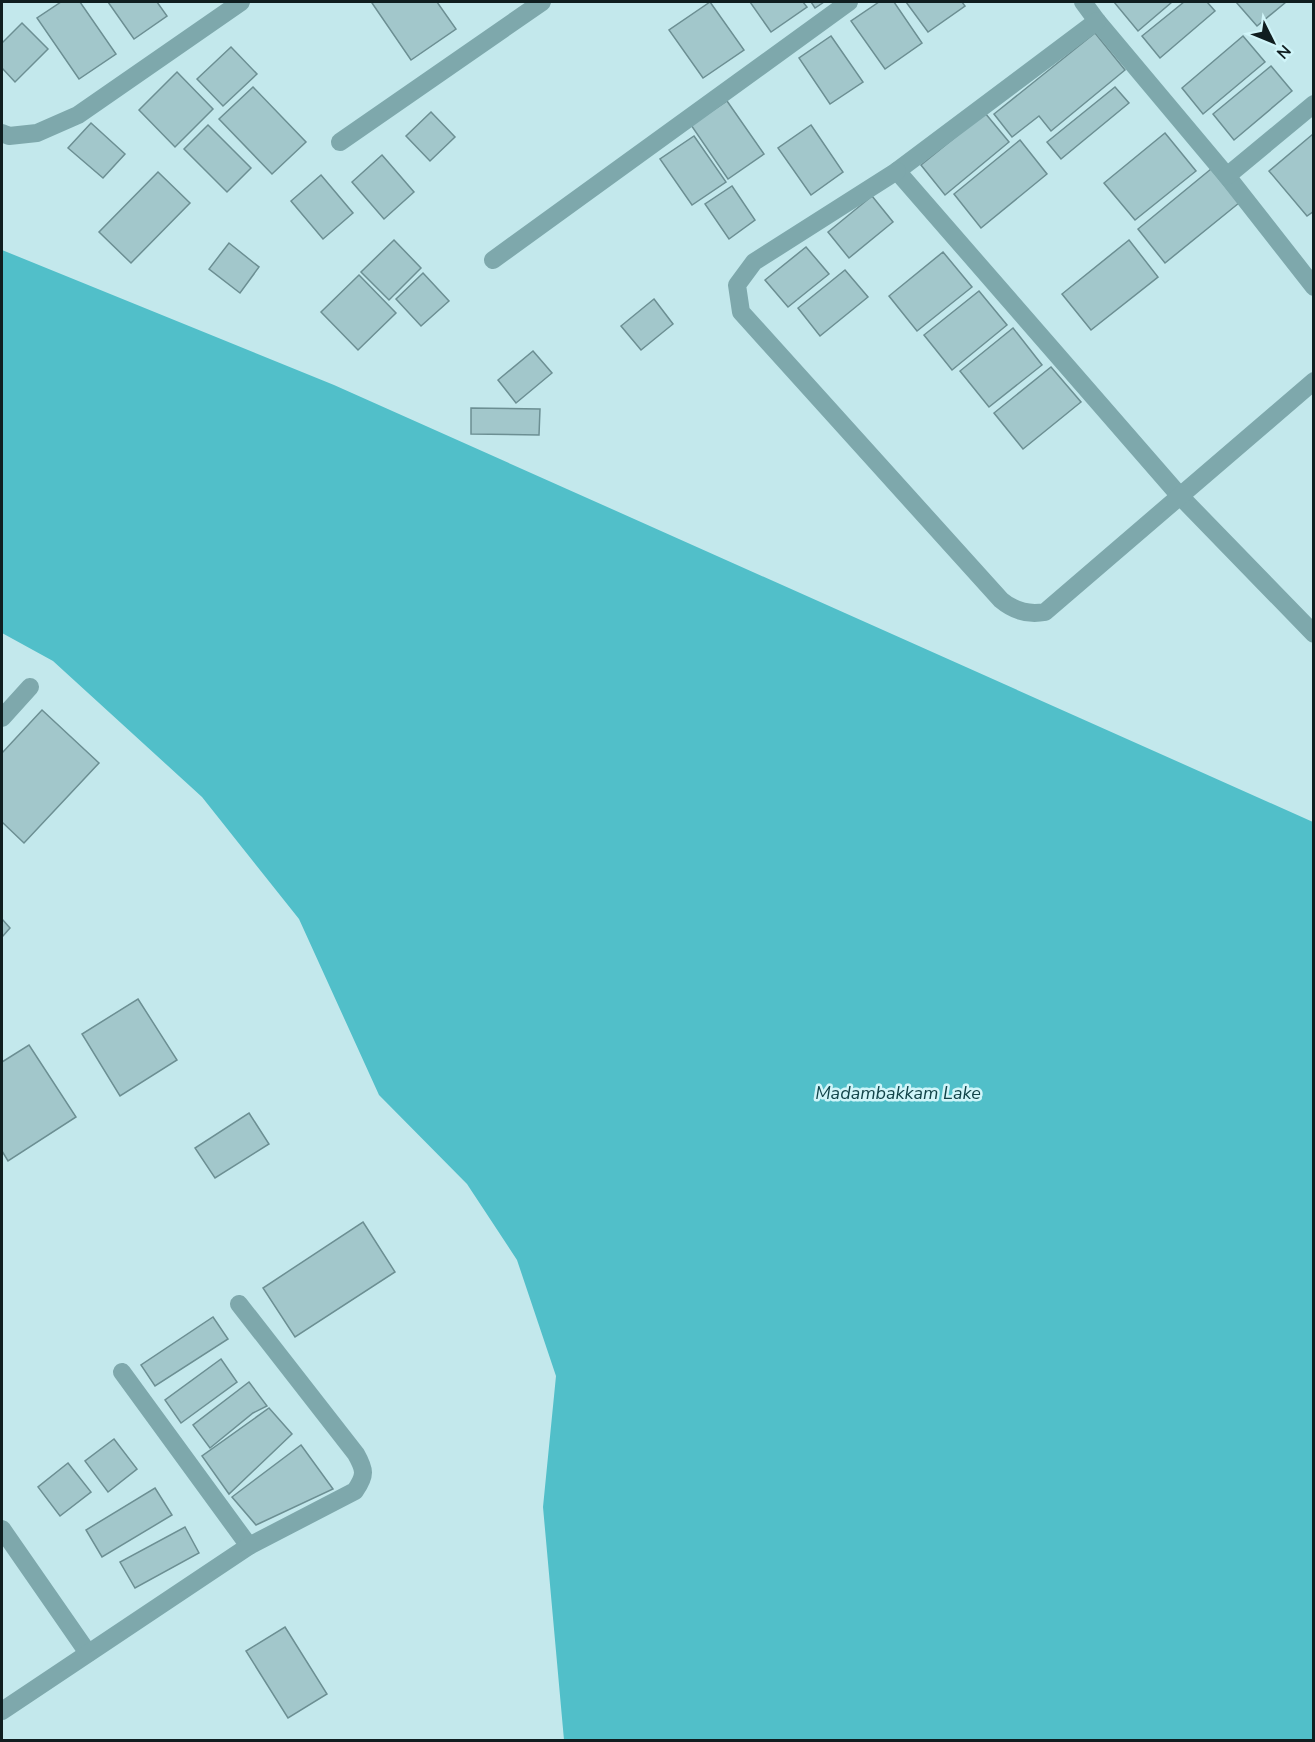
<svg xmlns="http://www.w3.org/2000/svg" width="1315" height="1742" font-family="'Nunito Sans',sans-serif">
<rect width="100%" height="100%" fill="#c3e8ec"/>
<polygon fill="#51bfc9" points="2,250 334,385 1313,822 1313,1740 564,1740 543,1507 556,1376 517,1260 467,1184 379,1095 299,919 202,797 53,661 2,633"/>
<g fill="#a2c7cb" stroke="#6c8f93" stroke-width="1.5">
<polygon points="61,2 80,2 116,54 79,79 37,18"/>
<polygon points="108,2 157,2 167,16 134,39"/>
<polygon points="374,2 437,2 456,29 411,60 372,3"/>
<polygon points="710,2 744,50 703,78 669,30"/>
<polygon points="750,2 803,2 807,7 771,32"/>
<polygon points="811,2 824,2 815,8"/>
<polygon points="879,2 894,2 922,43 885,69 851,21"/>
<polygon points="906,2 962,2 965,6 928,32"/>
<polygon points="1114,2 1172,2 1138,31"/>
<polygon points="1184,2 1207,2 1215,11 1160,58 1142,36"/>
<polygon points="1236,2 1286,2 1257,26"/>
<polygon points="22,23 48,49 15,82 2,68 2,43"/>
<polygon points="1095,33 1125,70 1051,131 1039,116 1012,137 994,114"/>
<polygon points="831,36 863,82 830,104 799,58"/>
<polygon points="1243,36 1265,62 1203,114 1182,88"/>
<polygon points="231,47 257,74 223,106 197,79"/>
<polygon points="1271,66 1292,91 1234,140 1213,114"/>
<polygon points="177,72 213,109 175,147 139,110"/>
<polygon points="253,87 306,142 272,174 219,119"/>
<polygon points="1115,87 1129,103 1061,159 1047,142"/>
<polygon points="727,101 764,154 728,179 691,125"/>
<polygon points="431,112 455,137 430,161 406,136"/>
<polygon points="985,113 1009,142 945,195 921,165"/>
<polygon points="91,123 125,154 103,178 68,148"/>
<polygon points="208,125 251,168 227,192 184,149"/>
<polygon points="811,125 843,172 811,195 778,148"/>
<polygon points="1165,133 1196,171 1135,220 1104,183"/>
<polygon points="1313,134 1314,211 1307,216 1269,171"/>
<polygon points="694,136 726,182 692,205 660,159"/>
<polygon points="1020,140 1047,174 981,228 954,194"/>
<polygon points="382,155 414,192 384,219 352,182"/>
<polygon points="1211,169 1239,203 1165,263 1138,229"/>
<polygon points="158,172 190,203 131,263 99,232"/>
<polygon points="321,175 353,213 323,239 291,201"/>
<polygon points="732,186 755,220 729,239 705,204"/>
<polygon points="872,196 893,222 849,258 828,232"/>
<polygon points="394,240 421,268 389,300 361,272"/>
<polygon points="1129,240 1158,277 1091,330 1062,294"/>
<polygon points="229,243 259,267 240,293 209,269"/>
<polygon points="806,247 829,274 788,307 765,280"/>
<polygon points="943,252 972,287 917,331 889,296"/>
<polygon points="845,270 868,297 820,336 798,308"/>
<polygon points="423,273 449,301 421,326 396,299"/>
<polygon points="359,275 396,313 358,350 321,312"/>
<polygon points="979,291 1007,325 952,370 924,335"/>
<polygon points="654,299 673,324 641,350 621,326"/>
<polygon points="1013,328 1042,365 989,407 960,371"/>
<polygon points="533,351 552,373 516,403 498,380"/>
<polygon points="1051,367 1081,402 1023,449 994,413"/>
<polygon points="471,408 540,409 539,435 471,434"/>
<polygon points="42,710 99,763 24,843 2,822 2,753"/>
<polygon points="2,919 10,928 2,937"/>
<polygon points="138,999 177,1060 120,1096 82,1034"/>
<polygon points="29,1045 76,1117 8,1161 2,1151 2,1062"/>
<polygon points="249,1113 269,1144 215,1178 195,1148"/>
<polygon points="363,1222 395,1272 295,1337 263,1288"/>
<polygon points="213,1317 228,1339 155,1386 141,1365"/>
<polygon points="221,1359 237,1382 181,1423 165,1400"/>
<polygon points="249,1382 267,1406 253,1413 210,1448 193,1425"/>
<polygon points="269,1408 292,1434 229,1494 202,1456"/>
<polygon points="114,1439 137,1469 108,1492 85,1461"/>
<polygon points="301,1445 333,1489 256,1525 232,1497"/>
<polygon points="68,1463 91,1492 60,1516 38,1487"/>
<polygon points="155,1488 172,1515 102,1557 86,1530"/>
<polygon points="185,1527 199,1553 135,1588 120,1562"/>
<polygon points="285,1627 327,1694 288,1718 246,1651"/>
</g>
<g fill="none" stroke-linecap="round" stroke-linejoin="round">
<g stroke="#7ea8ac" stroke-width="18">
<polyline points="1083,2 1097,21 1227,176 1314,287"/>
<polyline points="1097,21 897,171 1179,495 1314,634"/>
<polyline points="2,133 9,136 37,133 78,115 241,2"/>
<polyline points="340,142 542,2"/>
<path d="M897 171 754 262 737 285 741 312 1001 600C1014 611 1029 615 1045 612L1314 381"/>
<polyline points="1227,176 1314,104"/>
<polyline points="493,260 849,2"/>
<polyline points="2,718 30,687"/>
<polyline points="122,1372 249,1546"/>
<polyline points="2,1529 88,1653"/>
<path d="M2 1711 249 1546 355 1491C366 1475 365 1470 356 1454L239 1304"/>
</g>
</g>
<g text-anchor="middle" stroke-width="5" stroke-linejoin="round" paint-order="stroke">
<g font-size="18" font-style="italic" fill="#124449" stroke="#d0f5f9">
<text x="898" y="1099">Madambakkam Lake</text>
</g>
</g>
<rect width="1315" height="1742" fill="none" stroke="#101e20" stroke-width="6"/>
<g transform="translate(1273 42) rotate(133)" stroke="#d0f5f9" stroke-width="4.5" paint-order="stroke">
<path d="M0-4.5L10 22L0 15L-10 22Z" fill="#101e20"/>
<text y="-9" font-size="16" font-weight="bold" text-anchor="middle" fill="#101e20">N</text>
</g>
</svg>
